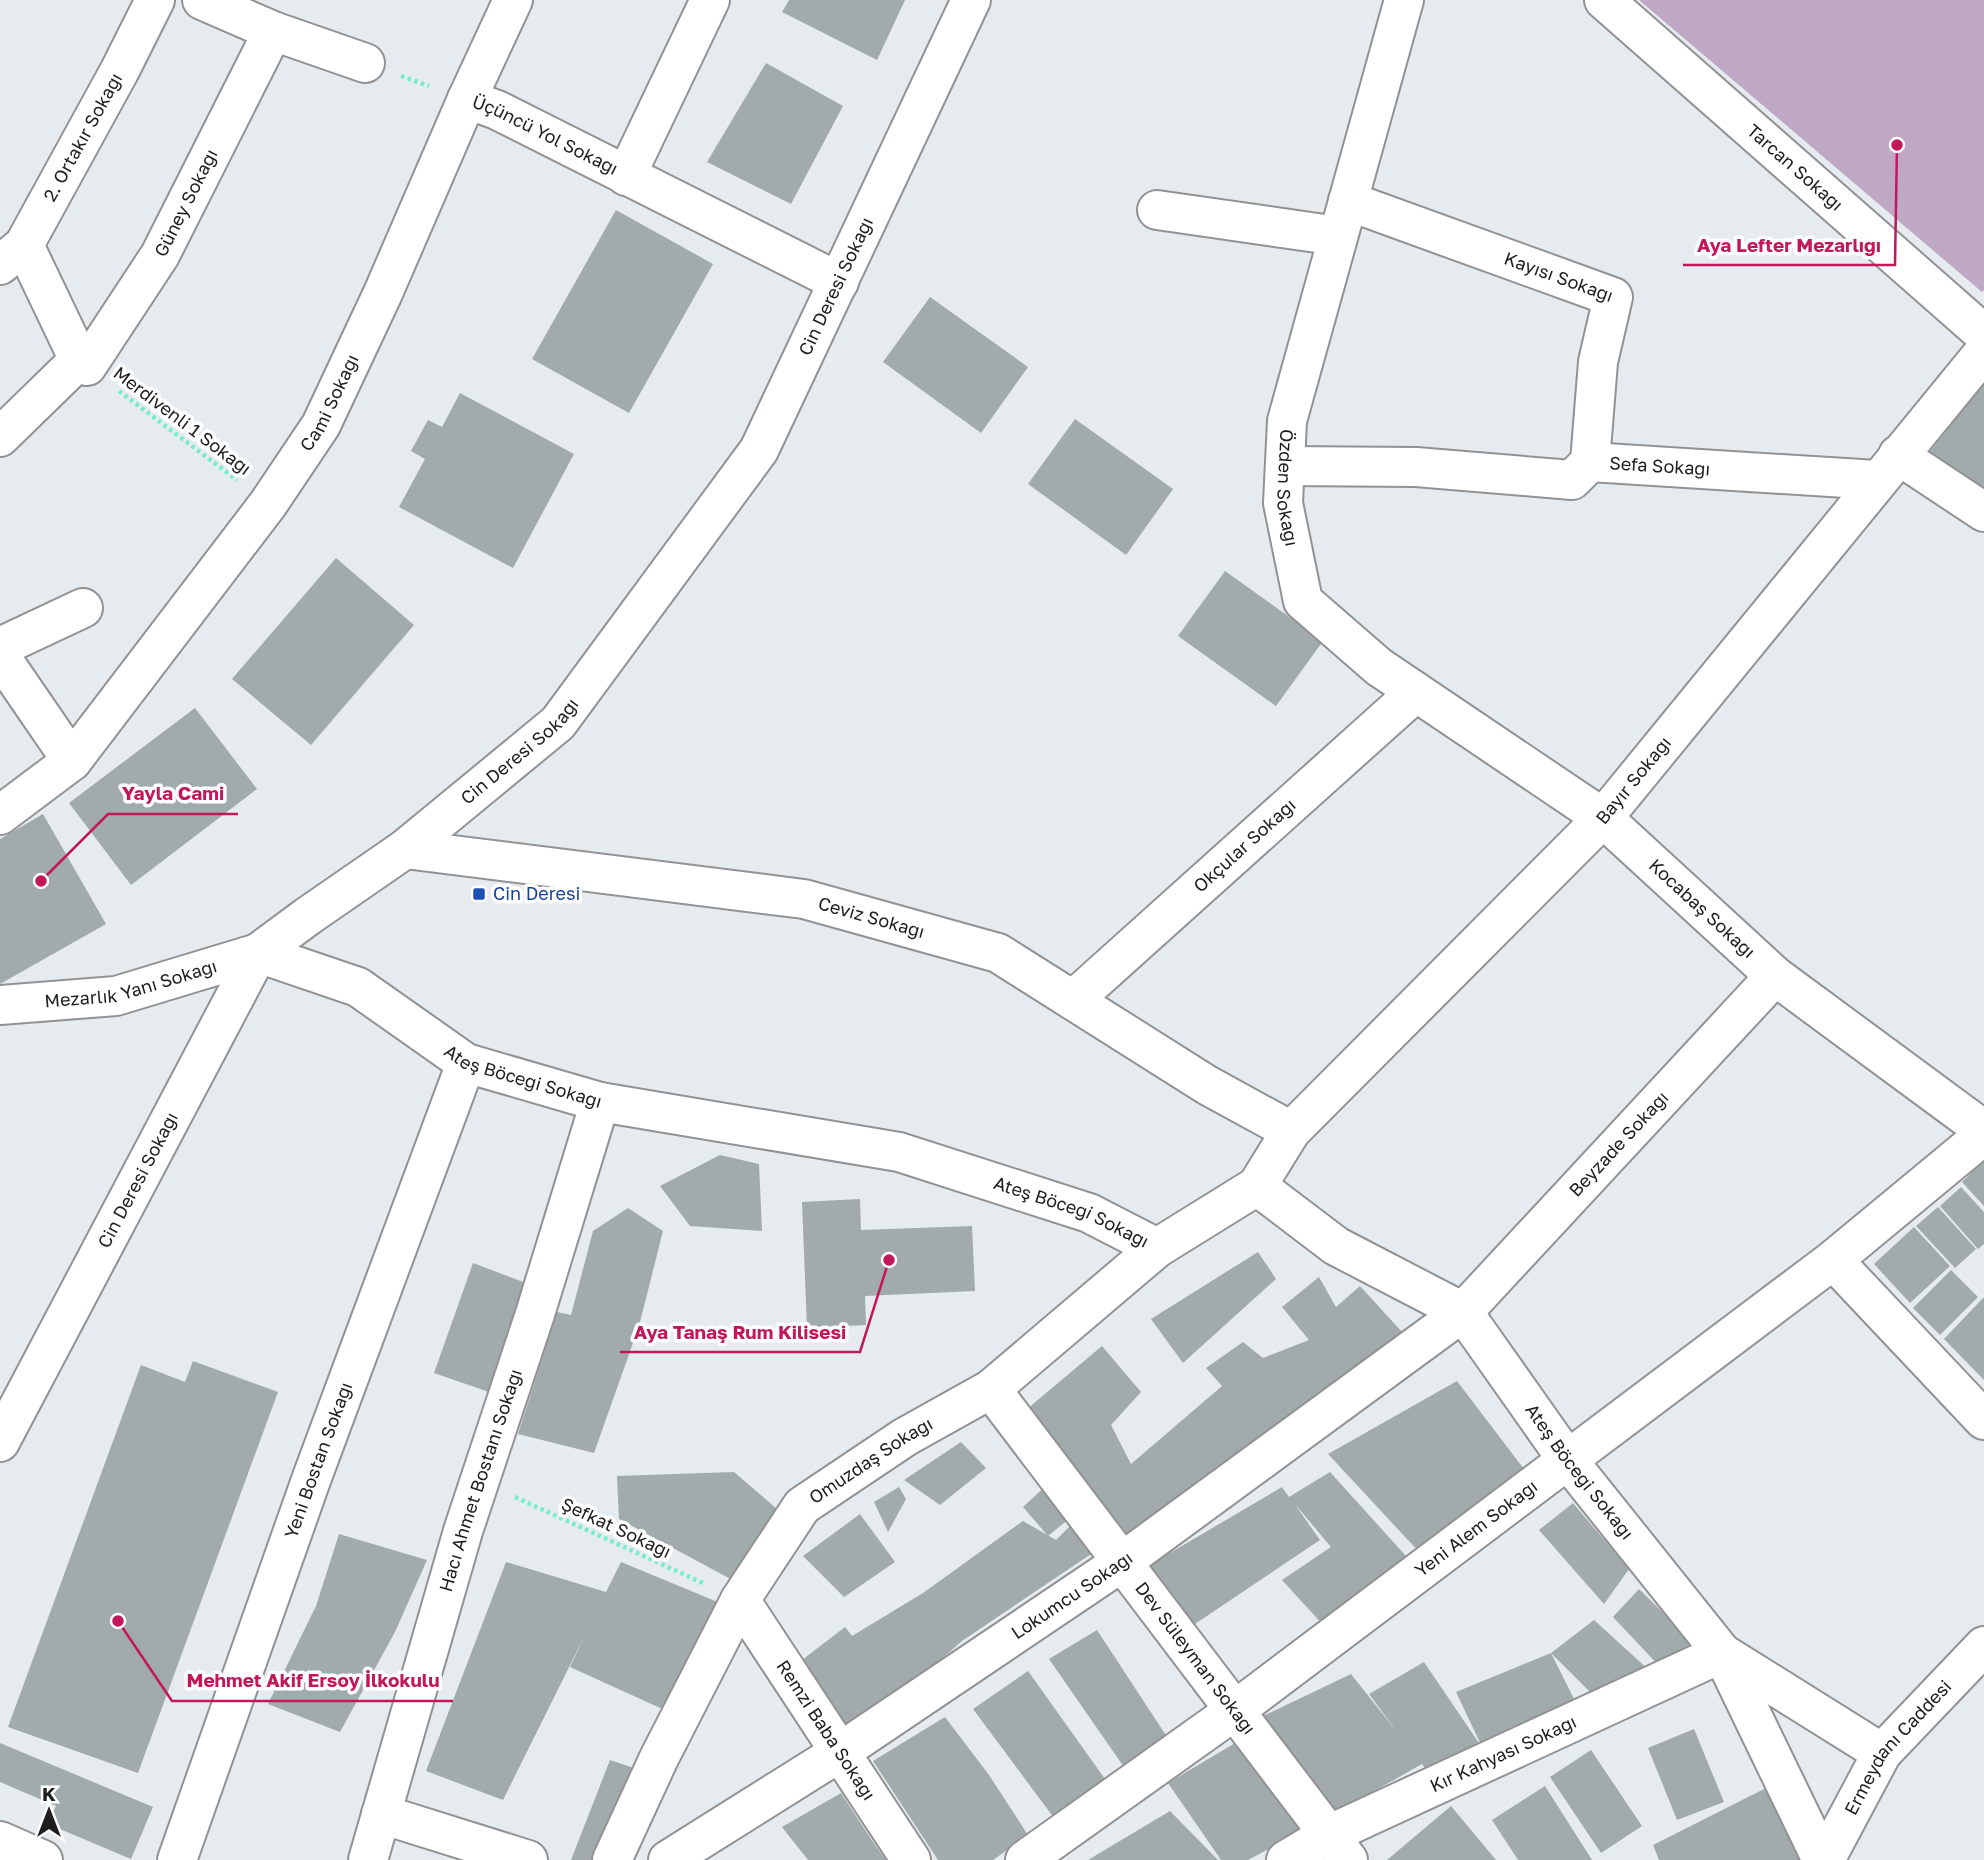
<svg xmlns="http://www.w3.org/2000/svg" width="1984" height="1860" font-family="'Golos Text',sans-serif">
<rect width="100%" height="100%" fill="#e5ebee"/>
<polygon fill="#bea8c4" points="1639,0 1984,0 1984,290 1982,292"/>
<g fill="#a1abac">
<polygon points="789,0 905,0 877,60 782,12"/>
<polygon points="766,63 843,106 791,204 707,162"/>
<polygon points="616,210 713,264 629,413 532,359"/>
<polygon points="930,297 1028,367 981,433 883,362"/>
<polygon points="1984,383 1984,490 1929,453"/>
<polygon points="460,393 574,454 513,568 399,507 425,459 411,451 428,420 442,427"/>
<polygon points="1075,419 1173,489 1126,555 1028,484"/>
<polygon points="336,558 414,625 311,745 232,679"/>
<polygon points="1225,571 1323,641 1276,706 1178,636"/>
<polygon points="195,708 257,789 131,885 69,803"/>
<polygon points="43,814 106,924 0,984 0,839"/>
<polygon points="720,1155 759,1164 762,1231 690,1226 660,1186"/>
<polygon points="1984,1160 1984,1206 1962,1182"/>
<polygon points="1961,1187 1984,1212 1984,1244 1978,1249 1940,1206"/>
<polygon points="860,1199 861,1230 972,1226 975,1291 865,1296 866,1325 807,1328 802,1202"/>
<polygon points="1938,1207 1976,1249 1955,1268 1916,1226"/>
<polygon points="628,1208 663,1231 639,1326 594,1453 518,1434 557,1312 571,1315 593,1231"/>
<polygon points="1914,1227 1950,1266 1910,1303 1874,1264"/>
<polygon points="1258,1252 1276,1279 1183,1363 1151,1319"/>
<polygon points="473,1263 526,1283 489,1392 434,1373"/>
<polygon points="1951,1270 1978,1297 1940,1335 1913,1308"/>
<polygon points="1319,1277 1336,1307 1360,1286 1403,1333 1127,1536 1014,1420 1102,1346 1141,1392 1111,1425 1131,1464 1222,1386 1206,1368 1243,1342 1263,1358 1309,1340 1282,1307"/>
<polygon points="1984,1297 1984,1380 1944,1339"/>
<polygon points="193,1361 278,1392 138,1773 8,1727 141,1365 185,1382"/>
<polygon points="1457,1381 1527,1473 1421,1554 1328,1454"/>
<polygon points="961,1442 986,1468 940,1505 904,1480"/>
<polygon points="734,1472 777,1509 738,1583 619,1519 617,1476"/>
<polygon points="1330,1472 1406,1556 1325,1627 1282,1580 1331,1547 1294,1503 1320,1540 1186,1630 1141,1570 1282,1487 1289,1497"/>
<polygon points="1049,1483 1075,1514 1048,1536 1023,1507"/>
<polygon points="899,1487 906,1499 888,1532 874,1502"/>
<polygon points="1573,1503 1629,1569 1604,1604 1539,1530"/>
<polygon points="860,1514 895,1562 844,1597 803,1556"/>
<polygon points="1023,1521 1056,1540 1072,1524 1094,1552 962,1641 936,1664 892,1693 842,1733 793,1667 845,1627 852,1636 923,1593"/>
<polygon points="339,1534 427,1560 395,1632 340,1732 268,1704 316,1606"/>
<polygon points="506,1562 606,1592 621,1562 725,1605 669,1712 570,1667 586,1633 503,1800 426,1771"/>
<polygon points="1639,1589 1702,1651 1662,1669 1613,1617"/>
<polygon points="1594,1620 1661,1681 1597,1699 1551,1653 1578,1707 1483,1749 1456,1692 1551,1653"/>
<polygon points="1097,1630 1169,1740 1126,1770 1049,1659"/>
<polygon points="1424,1662 1483,1749 1430,1775 1422,1764 1332,1815 1263,1716 1351,1674 1397,1732 1369,1694"/>
<polygon points="1028,1671 1110,1786 1057,1822 973,1709"/>
<polygon points="945,1717 989,1775 1028,1835 993,1860 938,1860 873,1761"/>
<polygon points="1694,1729 1724,1802 1677,1820 1648,1748"/>
<polygon points="0,1743 153,1807 131,1859 48,1824 56,1806 0,1782"/>
<polygon points="1235,1743 1304,1830 1248,1860 1221,1860 1168,1783"/>
<polygon points="1591,1750 1642,1826 1601,1853 1550,1777"/>
<polygon points="610,1760 643,1771 601,1860 571,1860"/>
<polygon points="1545,1786 1592,1860 1518,1860 1492,1820"/>
<polygon points="1766,1788 1803,1860 1659,1860 1653,1845"/>
<polygon points="841,1793 873,1842 886,1860 808,1860 782,1827"/>
<polygon points="1451,1806 1496,1860 1387,1860"/>
<polygon points="1170,1811 1218,1860 1088,1860"/>
</g>
<g fill="none" stroke-linecap="round" stroke-linejoin="round">
<defs>
<g id="minor">
<polyline points="202,0 273,31 365,63"/>
<path id="s1" d="M1404 0 1287 421 1283 503 1303 601 1379 667 1603 818 1775 976 1984 1130"/>
<path id="s2" d="M1604 0 1984 334"/>
<path id="s3" d="M467 99 497 110 839 282"/>
<polyline points="626,176 710,0"/>
<path id="s4" d="M1348 201 1613 297 1598 362 1590 462"/>
<polyline points="1157,210 1338,236"/>
<path id="s5" d="M0 265 24 245 120 70 155 0"/>
<path id="s6" d="M87 366 160 255 273 31"/>
<polyline points="0,437 79,360 24,245"/>
<polyline points="1898,455 1984,512"/>
<path id="s7" d="M1285 466 1416 467 1572 480 1590 462 1877 480"/>
<polyline points="0,647 83,608"/>
<polyline points="0,656 72,761"/>
<path id="s8" d="M0 815 72 761 268 504 321 425 383 293 467 99 513 0"/>
<path id="s9" d="M405 849 804 899 998 953 1207 1085 1291 1131"/>
<path id="s10" d="M258 953 358 987 466 1063 600 1102 899 1152 1089 1213 1157 1248 1257 1186 1336 1246 1463 1312 1566 1458 1722 1653 1882 1753"/>
<path id="s11" d="M1073 1000 1416 692"/>
<path id="s12" d="M0 1005 116 996 258 953"/>
<path id="s13" d="M1257 1186 1291 1131 1603 818 1984 352"/>
<polyline points="1833,1260 1984,1420"/>
<path id="s14" d="M991 1389 1348 1860"/>
<path id="s15" d="M0 1442 258 953 308 916 405 849 558 723 759 450 971 0"/>
<path id="s16" d="M740 1600 911 1860"/>
<polyline points="1722,1653 1822,1860"/>
<polyline points="381,1814 528,1860"/>
<polyline points="0,1841 43,1860"/>
<path id="s17" d="M177 1860 311 1480 466 1063"/>
<path id="s18" d="M368 1860 463 1531 535 1314 600 1102"/>
<path id="s19" d="M612 1860 659 1758 740 1600 802 1506 905 1437 991 1389 1157 1248"/>
<path id="s20" d="M668 1860 840 1752 1122 1562 1463 1312 1775 976"/>
<path id="s21" d="M1025 1860 1234 1711 1833 1260 1984 1135"/>
<path id="s22" d="M1286 1860 1328 1835 1722 1653"/>
<path id="s23" d="M1825 1860 1882 1753 1984 1646"/>
</g>
</defs>
<use href="#minor" stroke="#929292" stroke-width="42"/>
<g stroke="#78eccb" stroke-width="4.5" stroke-dasharray="3.5 3.5" stroke-linecap="butt">
<polyline points="401,76 429,86"/>
<polyline points="119,391 237,480"/>
<polyline points="515,1497 705,1584"/>
</g>
<use href="#minor" stroke="#fff" stroke-width="38"/>
</g>
<rect fill="#1a4fb4" stroke="#fff" stroke-width="2.5" x="472" y="887" width="14" height="14" rx="3.5"/>
<g text-anchor="middle" stroke-width="7" stroke-linejoin="round" paint-order="stroke">
<g font-size="18" fill="#1e1e1e" stroke="#fff">
<text dy="6" stroke="none"><textPath href="#s5" startOffset="154">2. Ortakır Sokağı</textPath></text>
<text dy="6" stroke="none"><textPath href="#s3" startOffset="86">Üçüncü Yol Sokağı</textPath></text>
<text dy="6" stroke="none"><textPath href="#s2" startOffset="254">Tarcan Sokağı</textPath></text>
<text dy="6" stroke="none"><textPath href="#s6" startOffset="191">Güney Sokağı</textPath></text>
<text dy="6" stroke="none"><textPath href="#s4" startOffset="224">Kayısı Sokağı</textPath></text>
<text dy="6" stroke="none"><textPath href="#s15" startOffset="1451">Cin Deresi Sokağı</textPath></text>
<text dy="6" stroke="none"><textPath href="#s8" startOffset="532">Cami Sokağı</textPath></text>
<text transform="translate(182 421) rotate(37)" y="6">Merdivenli 1 Sokağı</text>
<text dy="6" stroke="none"><textPath href="#s7" startOffset="383">Sefa Sokağı</textPath></text>
<text dy="6" stroke="none"><textPath href="#s1" startOffset="504">Özden Sokağı</textPath></text>
<text dy="6" stroke="none"><textPath href="#s15" startOffset="884">Cin Deresi Sokağı</textPath></text>
<text dy="6" stroke="none"><textPath href="#s13" startOffset="555">Bayır Sokağı</textPath></text>
<text dy="6" stroke="none"><textPath href="#s11" startOffset="231">Okçular Sokağı</textPath></text>
<text dy="6" stroke="none"><textPath href="#s1" startOffset="1124">Kocabaş Sokağı</textPath></text>
<text dy="6" stroke="none"><textPath href="#s9" startOffset="472">Ceviz Sokağı</textPath></text>
<text dy="6" stroke="none"><textPath href="#s12" startOffset="133">Mezarlık Yanı Sokağı</textPath></text>
<text dy="6" stroke="none"><textPath href="#s10" startOffset="296">Ateş Böceği Sokağı</textPath></text>
<text dy="6" stroke="none"><textPath href="#s20" startOffset="1195">Beyzade Sokağı</textPath></text>
<text dy="6" stroke="none"><textPath href="#s15" startOffset="296">Cin Deresi Sokağı</textPath></text>
<text dy="6" stroke="none"><textPath href="#s10" startOffset="863">Ateş Böceği Sokağı</textPath></text>
<text dy="6" stroke="none"><textPath href="#s17" startOffset="424">Yeni Bostan Sokağı</textPath></text>
<text dy="6" stroke="none"><textPath href="#s19" startOffset="485">Omuzdaş Sokağı</textPath></text>
<text dy="6" stroke="none"><textPath href="#s10" startOffset="1514">Ateş Böceği Sokağı</textPath></text>
<text dy="6" stroke="none"><textPath href="#s18" startOffset="396">Hacı Ahmet Bostanı Sokağı</textPath></text>
<text transform="translate(616 1528) rotate(25)" y="6">Şefkat Sokağı</text>
<text dy="6" stroke="none"><textPath href="#s21" startOffset="560">Yeni Alem Sokağı</textPath></text>
<text dy="6" stroke="none"><textPath href="#s20" startOffset="483">Lokumcu Sokağı</textPath></text>
<text dy="6" stroke="none"><textPath href="#s14" startOffset="338">Dev Süleyman Sokağı</textPath></text>
<text dy="6" stroke="none"><textPath href="#s16" startOffset="156">Remzi Baba Sokağı</textPath></text>
<text dy="6" stroke="none"><textPath href="#s23" startOffset="135">Ermeydanı Caddesi</textPath></text>
<text dy="6" stroke="none"><textPath href="#s22" startOffset="242">Kır Kahyası Sokağı</textPath></text>
</g>
<g font-size="18" fill="#164399" stroke="#fff" text-anchor="start">
<text x="493" y="900">Cin Deresi</text>
</g>
</g>
<path fill="none" stroke="#c2185b" stroke-width="2.5" d="M1897 145L1895 265H1683M41 881L108 814H238M889 1260L860 1352H620M118 1621L172 1701H453"/>
<g fill="#c2185b" stroke="#fff" stroke-width="2.5">
<circle cx="1897" cy="145" r="7"/>
<circle cx="41" cy="881" r="7"/>
<circle cx="889" cy="1260" r="7"/>
<circle cx="118" cy="1621" r="7"/>
</g>
<g font-size="19" text-anchor="middle" font-weight="bold" fill="#c2185b" stroke="#fff" stroke-width="7" stroke-linejoin="round" paint-order="stroke">
<text x="1789" y="252">Aya Lefter Mezarlığı</text>
<text x="173" y="800">Yayla Cami</text>
<text x="740" y="1339">Aya Tanaş Rum Kilisesi</text>
<text x="313" y="1687">Mehmet Akif Ersoy İlkokulu</text>
</g>
<g transform="translate(49 1811)" stroke="#ffffff" stroke-width="5" paint-order="stroke">
<path d="M0-5L12 26L0 18L-12 26Z" fill="#1e1e1e"/>
<text y="-10" font-size="19" font-weight="bold" text-anchor="middle" fill="#1e1e1e">K</text>
</g>
</svg>
